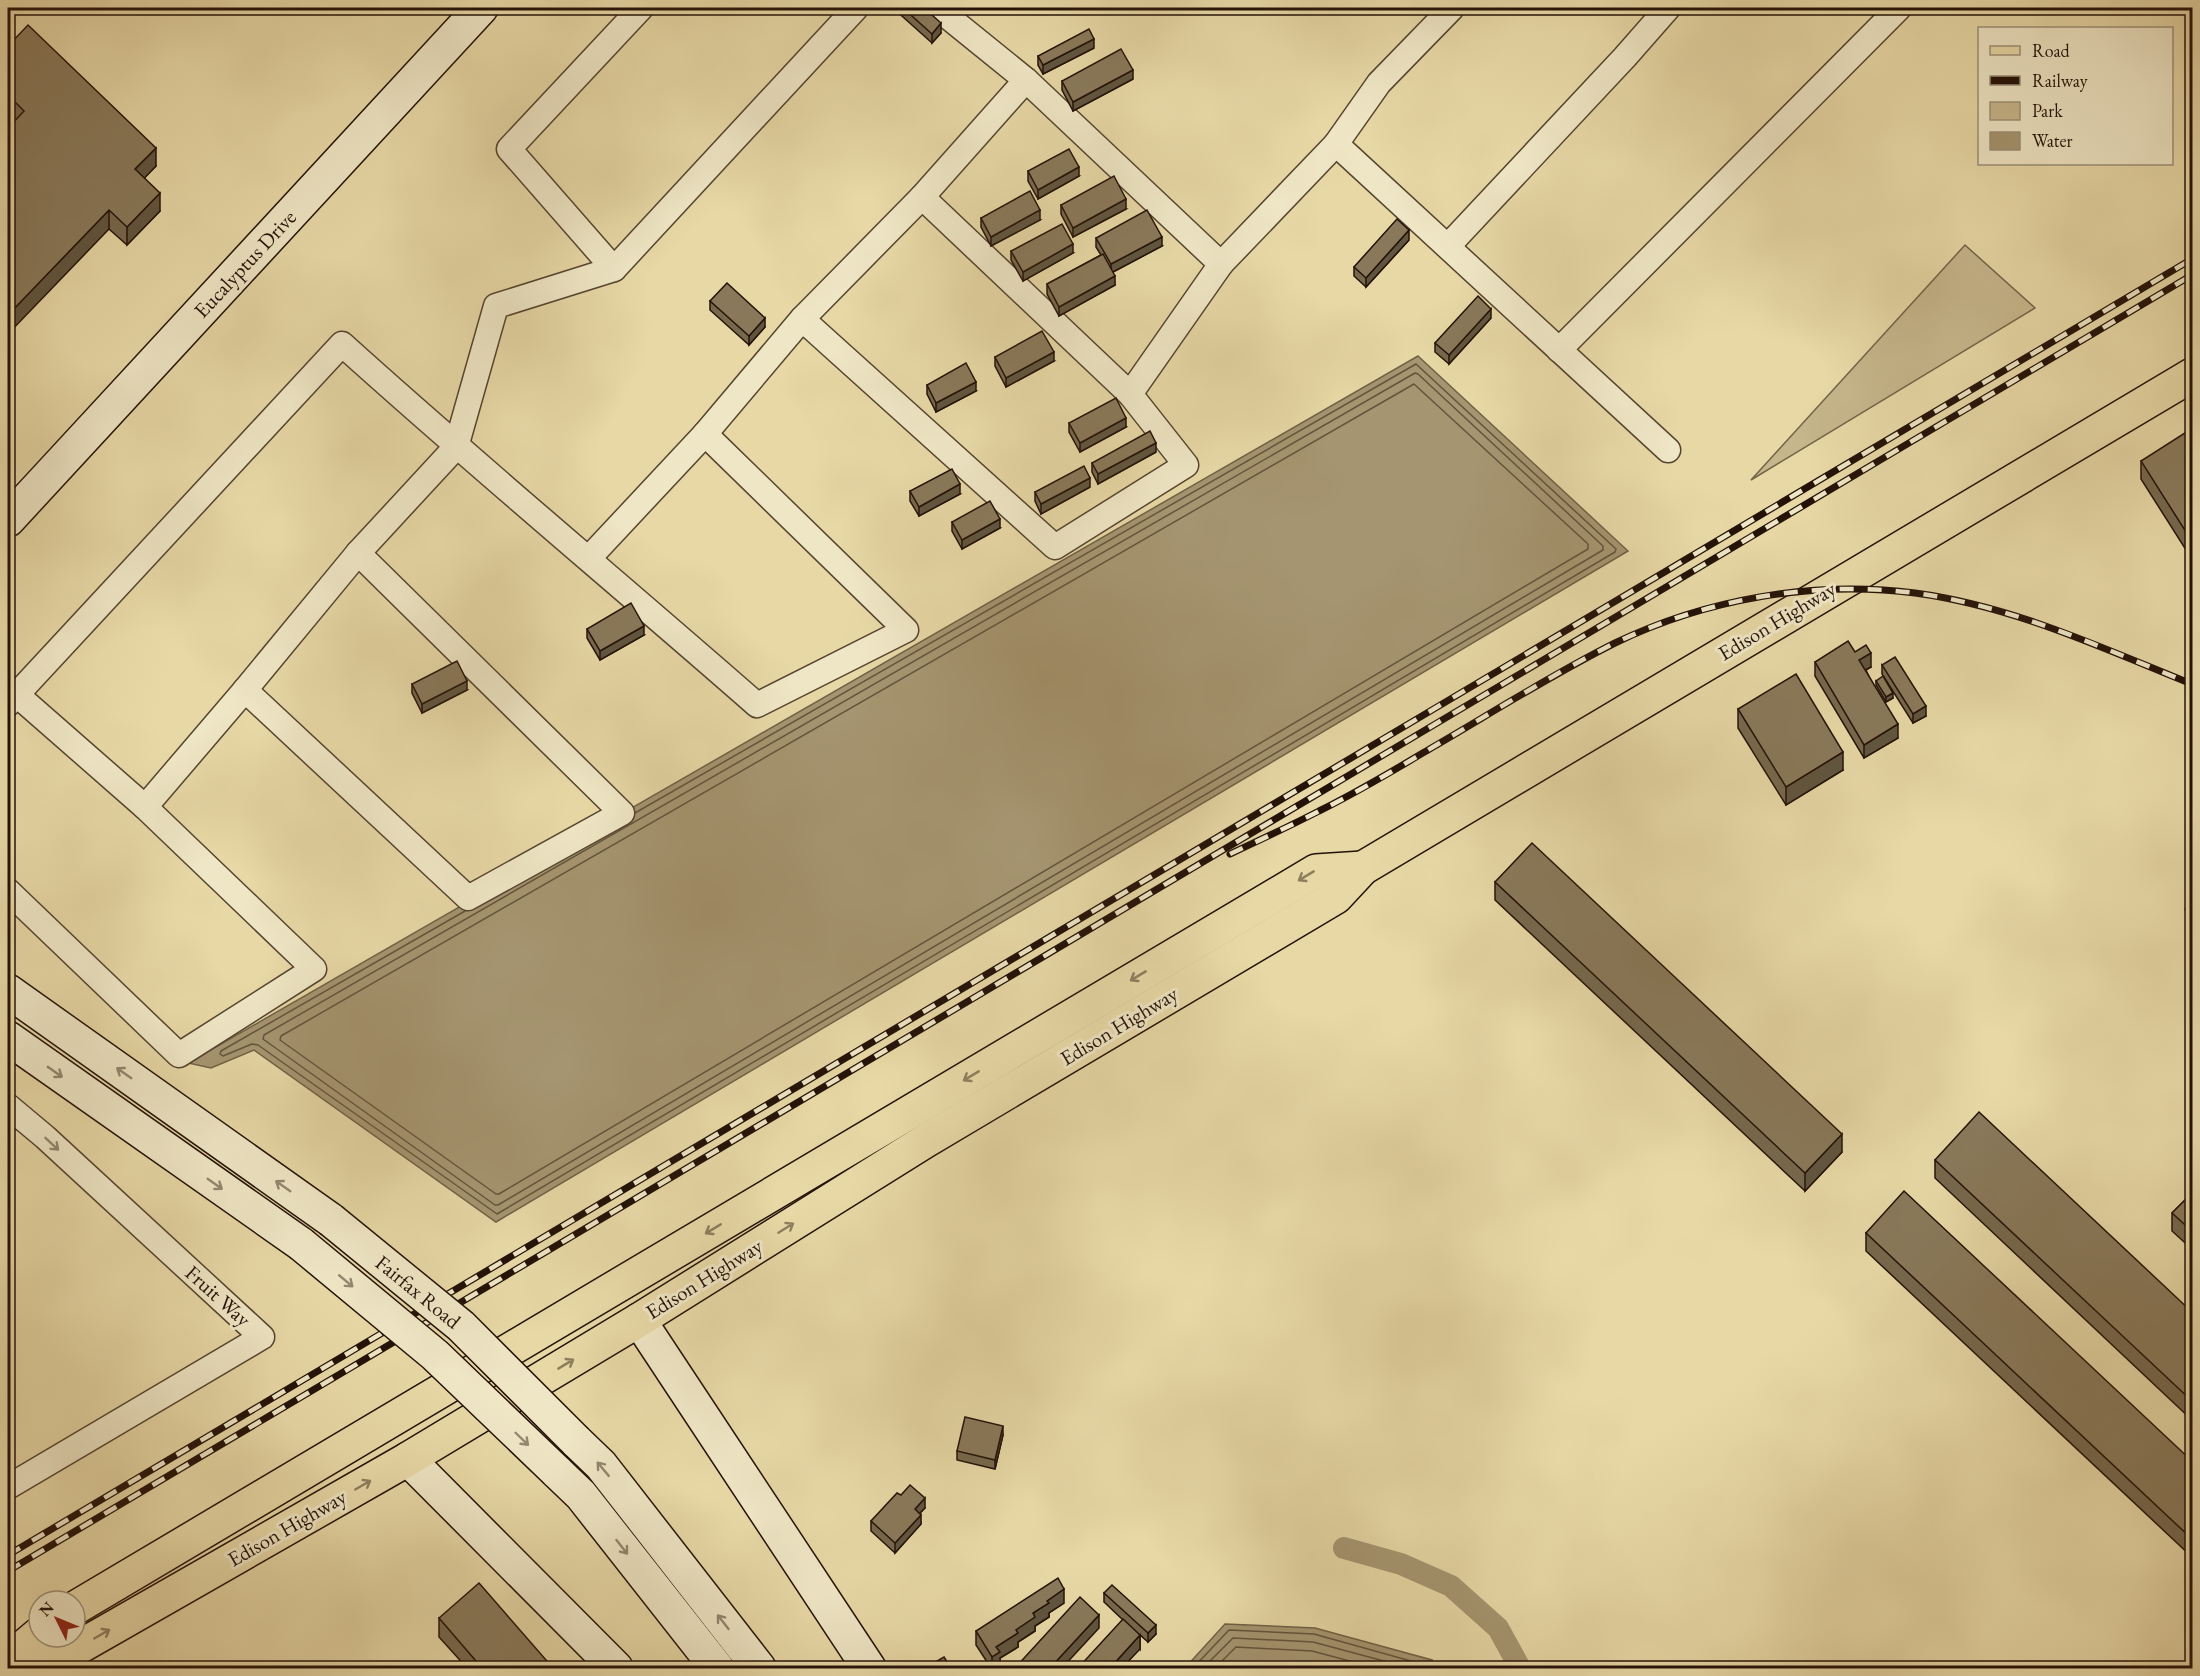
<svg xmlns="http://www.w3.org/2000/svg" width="2200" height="1676" font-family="'EB Garamond',serif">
<rect width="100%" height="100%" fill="#e7d8a6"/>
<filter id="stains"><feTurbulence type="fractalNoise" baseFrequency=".00333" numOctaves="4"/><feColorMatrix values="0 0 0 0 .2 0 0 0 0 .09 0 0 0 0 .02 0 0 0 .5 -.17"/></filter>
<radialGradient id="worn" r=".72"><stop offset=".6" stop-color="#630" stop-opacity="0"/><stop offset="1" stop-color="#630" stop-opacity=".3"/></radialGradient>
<polygon fill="#c6b68b" stroke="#75644a" stroke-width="1.5" points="1965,245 2035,308 1751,480"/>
<g fill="#a59570" stroke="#716146" stroke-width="1.5">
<polygon points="1418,356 1628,551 496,1222 254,1050 211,1068 188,1063"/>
<polygon points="2192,871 2192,918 2185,910"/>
<polygon points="1225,1624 1315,1628 1432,1660 1424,1668 1185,1668"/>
</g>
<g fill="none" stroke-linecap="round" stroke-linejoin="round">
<g stroke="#64543c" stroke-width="1.5">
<polygon points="1415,373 1418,374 1603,546 1603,550 498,1205 495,1205 263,1039 264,1035"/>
<polygon points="1414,384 1588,544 1588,549 499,1194 496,1194 280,1040 281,1036"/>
<polyline points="465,911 221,1051 220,1054 223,1056 252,1044 258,1045 497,1214 1615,552 1616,549 1416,364 635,813"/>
<polyline points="1193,1668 1229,1630 1314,1634 1418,1663 1420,1668"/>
<polyline points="1203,1668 1233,1638 1313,1642 1410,1668"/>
<polyline points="1215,1668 1236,1647 1312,1651 1376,1668"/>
</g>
<polyline stroke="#a59570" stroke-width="22" points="1344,1548 1401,1564 1451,1586 1498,1628 1520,1668"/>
<defs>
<g id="street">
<polyline points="937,8 1026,80 1221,264 1130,394"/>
<polyline points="1452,8 1379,83 1336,144 1668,450"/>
<polyline points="1448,246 1625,57 1668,8"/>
<polyline points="1221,264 1336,144"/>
<polyline points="614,269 509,149 641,8"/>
<polyline points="802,319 1055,547 1186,465 1130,394 922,197"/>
<polyline points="1559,350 1899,8"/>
<polyline points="589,558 705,434 802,319 922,197 1026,80"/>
<polyline points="245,690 468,898 622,813 358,553"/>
<path d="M8 704 342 344C478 467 619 584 757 705L906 630 705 434"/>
<polyline points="145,807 245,690 358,553 456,447 496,306 614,269 856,8"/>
<polyline points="8,891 179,1055 314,969 145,807 16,694"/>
<polyline points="8,1106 45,1137 262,1337 8,1487"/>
</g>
<g id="secondary">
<polyline points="8,520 481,8"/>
<polyline points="8,991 331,1220"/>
<polyline points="8,1038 301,1244"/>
<polyline points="639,1320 869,1668"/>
<polyline points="576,1441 601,1465 759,1668"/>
<polyline points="408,1459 616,1668"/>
<polyline points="556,1471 581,1495 717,1668"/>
</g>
<g id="primary">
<polyline points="75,1608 1316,871 1363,868"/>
<polyline points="8,1660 39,1634"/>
<polyline points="31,1668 67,1654 408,1459 639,1320 927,1140 1336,897 1363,868 2192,375"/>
</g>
</defs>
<use href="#street" stroke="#554430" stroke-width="27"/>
<use href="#secondary" stroke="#241208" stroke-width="36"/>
<use href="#primary" stroke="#241208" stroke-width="36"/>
<use href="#street" stroke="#efe6c5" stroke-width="24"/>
<use href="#secondary" stroke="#efe6c5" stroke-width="33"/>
<use href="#primary" stroke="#e7d8a6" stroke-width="33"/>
<defs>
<g id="rail">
<path d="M1230 854C1260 840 1290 826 1319 811 1358 792 1396 769 1433 747 1493 712 1553 674 1615 643 1706 599 1814 580 1915 593 2013 606 2102 648 2192 684"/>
<polyline points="8,1555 2192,259"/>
<polyline points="8,1571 2192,275"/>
</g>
</defs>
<use href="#rail" stroke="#241208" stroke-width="7"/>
<use href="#rail" stroke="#efe6c5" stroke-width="4.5" stroke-dasharray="14" stroke-linecap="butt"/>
<defs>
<g id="secondary-bridge">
<polyline points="331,1220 461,1326 576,1441"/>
<polyline points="301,1244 435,1355 556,1471"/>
</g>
</defs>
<use href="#secondary-bridge" stroke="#241208" stroke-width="36" stroke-linecap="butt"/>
<use href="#secondary-bridge" stroke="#efe6c5" stroke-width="33"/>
</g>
<g fill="#76684d" stroke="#241208" stroke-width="1.5">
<polygon points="893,8 924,8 941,33 932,43"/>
<polygon points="8,46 156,166 144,178 160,211 127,245 109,229 15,120 8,113"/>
<polygon points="1094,48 1043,74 1038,65 1038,56"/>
<polygon points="1133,79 1073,111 1062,90 1062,81"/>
<polygon points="1028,171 1079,176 1038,199 1028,181"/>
<polygon points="1061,205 1126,209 1073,237 1061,214"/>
<polygon points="981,218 1040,220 991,246 981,227"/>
<polygon points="1096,238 1162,246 1113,272 1115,285 1059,316 1047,294 1047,284 1101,255 1096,247"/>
<polygon points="1409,240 1366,287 1354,276 1354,267"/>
<polygon points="1011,251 1073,253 1023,281 1011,260"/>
<polygon points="710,301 765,327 749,345 710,310"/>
<polygon points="1491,318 1449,364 1435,352 1435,343"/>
<polygon points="995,357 1054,361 1006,387 995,366"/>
<polygon points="927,385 976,391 936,412 927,394"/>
<polygon points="1069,423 1126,427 1080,452 1069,432"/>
<polygon points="2193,437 2193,561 2141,479 2141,461"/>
<polygon points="1156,452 1098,484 1092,472 1092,463"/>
<polygon points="1090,487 1041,514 1035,501 1035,492"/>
<polygon points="910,491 960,494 919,516 910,501"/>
<polygon points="952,522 1000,528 962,549 952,531"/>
<polygon points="587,629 644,635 600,660 587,638"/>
<polygon points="1855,652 1871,667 1866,670 1898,738 1864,758 1815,676 1815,662"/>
<polygon points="1882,665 1926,716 1913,723 1882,674"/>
<polygon points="1876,681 1893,698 1886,702 1876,685"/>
<polygon points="412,684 467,690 422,713 412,693"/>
<polygon points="1738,709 1843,770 1786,805 1738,728"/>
<polygon points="1495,882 1842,1152 1805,1191 1495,900"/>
<polygon points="1935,1160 2193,1313 2193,1421 1935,1178"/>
<polygon points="2193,1192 2193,1250 2172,1231 2172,1213"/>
<polygon points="1866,1233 2193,1462 2193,1558 1866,1251"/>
<polygon points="1003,1435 995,1469 957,1460 957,1451"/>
<polygon points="901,1495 925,1508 920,1513 921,1524 895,1553 871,1531 871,1521"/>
<polygon points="1104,1593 1156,1634 1148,1642 1140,1635 1140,1649 1123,1620 1104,1602"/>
<polygon points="1064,1603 1049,1613 1049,1617 1035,1626 1035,1631 1018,1642 1018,1647 1000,1658 1000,1666 996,1668 991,1668 976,1645 976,1631"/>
<polygon points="439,1618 553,1668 467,1668 439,1637"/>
</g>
<g fill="#60553f" stroke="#241208" stroke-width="1.5">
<polygon points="941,23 941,33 932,43 932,34"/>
<polygon points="1094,39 1094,48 1043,74 1043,65"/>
<polygon points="1133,70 1133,79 1073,111 1073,102"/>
<polygon points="156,148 156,166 135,188 135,169"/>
<polygon points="1079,167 1079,176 1038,199 1038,190"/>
<polygon points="160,193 160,211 127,245 127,227"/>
<polygon points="1126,199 1126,209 1073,237 1073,228"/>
<polygon points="109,210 109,229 8,334 8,315"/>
<polygon points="1040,210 1040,220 991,246 991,237"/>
<polygon points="1409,230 1409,240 1366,287 1366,278"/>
<polygon points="1162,237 1162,246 1111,273 1111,264"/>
<polygon points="1073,244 1073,253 1023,281 1023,272"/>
<polygon points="1115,276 1115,285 1059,316 1059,307"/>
<polygon points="1491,309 1491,318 1449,364 1449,355"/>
<polygon points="765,318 765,327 749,345 749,336"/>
<polygon points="1054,352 1054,361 1006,387 1006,378"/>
<polygon points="976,382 976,391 936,412 936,403"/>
<polygon points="1126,418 1126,427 1080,452 1080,443"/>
<polygon points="1156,443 1156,452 1098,484 1098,474"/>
<polygon points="1090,478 1090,487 1041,514 1041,504"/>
<polygon points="960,484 960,494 919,516 919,507"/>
<polygon points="1000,519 1000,528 962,549 962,540"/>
<polygon points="644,626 644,635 600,660 600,651"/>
<polygon points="1871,653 1871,667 1859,673 1859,660"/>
<polygon points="467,681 467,690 422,713 422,704"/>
<polygon points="1893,693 1893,698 1886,702 1886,697"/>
<polygon points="1926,706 1926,716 1913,723 1913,714"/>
<polygon points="1898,724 1898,738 1864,758 1864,745"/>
<polygon points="1843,752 1843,770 1786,805 1786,787"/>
<polygon points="1842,1134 1842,1152 1805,1191 1805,1173"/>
<polygon points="1003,1426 1003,1435 995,1469 995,1460"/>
<polygon points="925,1498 925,1508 915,1518 915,1509"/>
<polygon points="921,1515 921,1524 895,1553 895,1543"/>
<polygon points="1064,1589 1064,1603 1049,1613 1049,1617 1035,1626 1035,1631 1018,1642 1018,1647 1000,1658 1000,1666 996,1668 992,1668 992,1657 996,1647 1047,1601"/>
<polygon points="1099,1615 1099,1628 1062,1668 1050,1668"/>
<polygon points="1156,1625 1156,1634 1148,1642 1148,1633"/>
<polygon points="1140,1635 1140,1649 1122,1668 1110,1668"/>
</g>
<g fill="#89795a" stroke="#241208" stroke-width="1.5">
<polygon points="903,8 924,8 941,23 932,34"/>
<polygon points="28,25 156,148 135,169 160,193 127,227 109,210 8,315 8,128 24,111 8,95 8,46"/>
<polygon points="1089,29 1094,39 1043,65 1038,56"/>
<polygon points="1121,49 1133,70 1073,102 1062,81"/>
<polygon points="1069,149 1079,167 1038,190 1028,171"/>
<polygon points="1114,176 1126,199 1073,228 1061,205"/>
<polygon points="1030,191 1040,210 991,237 981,218"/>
<polygon points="1147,210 1162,237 1111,264 1096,238"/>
<polygon points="1397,219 1409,230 1366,278 1354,267"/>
<polygon points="1062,224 1073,244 1023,272 1011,251"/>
<polygon points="1103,254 1115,276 1059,307 1047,284"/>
<polygon points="727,283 765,318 749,336 710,301"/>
<polygon points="1478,296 1491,309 1449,355 1435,343"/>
<polygon points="1042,331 1054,352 1006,378 995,357"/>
<polygon points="966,363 976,382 936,403 927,385"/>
<polygon points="1116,398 1126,418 1080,443 1069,423"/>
<polygon points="1150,431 1156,443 1098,474 1092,463"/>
<polygon points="2188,431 2193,437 2193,543 2141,461"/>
<polygon points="1084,466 1090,478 1041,504 1035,492"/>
<polygon points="952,469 960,484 919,507 910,491"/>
<polygon points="990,501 1000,519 962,540 952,522"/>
<polygon points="631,603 644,626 600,651 587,629"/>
<polygon points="1848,641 1855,652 1866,645 1871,653 1859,660 1898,724 1864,745 1815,662"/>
<polygon points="1895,657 1926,706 1913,714 1882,665"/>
<polygon points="457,661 467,681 422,704 412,684"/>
<polygon points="1796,674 1843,752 1786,787 1738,709"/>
<polygon points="1883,676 1893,693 1886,697 1876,681"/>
<polygon points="1532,843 1842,1134 1805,1173 1495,882"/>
<polygon points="1979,1112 2193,1313 2193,1402 1935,1160"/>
<polygon points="1904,1191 2193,1462 2193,1540 1866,1233"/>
<polygon points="2193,1192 2193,1232 2172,1213"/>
<polygon points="965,1417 1003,1426 995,1460 957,1451"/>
<polygon points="910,1485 925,1498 915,1509 921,1515 895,1543 871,1521 897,1493 901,1495"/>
<polygon points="1058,1578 1064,1589 1047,1601 1049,1603 1033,1613 1035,1617 1016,1630 1018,1633 996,1647 1000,1652 992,1657 976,1631"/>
<polygon points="479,1583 553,1668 482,1668 439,1618"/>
<polygon points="1112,1585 1156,1625 1148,1633 1104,1593"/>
<polygon points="1080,1597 1099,1615 1050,1668 1015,1668"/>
<polygon points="1123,1619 1140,1635 1110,1668 1078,1668"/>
<polygon points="944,1657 951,1668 925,1668"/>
</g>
<defs><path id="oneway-shaft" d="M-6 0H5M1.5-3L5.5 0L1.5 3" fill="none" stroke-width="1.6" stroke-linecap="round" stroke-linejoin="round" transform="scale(1.5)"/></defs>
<g stroke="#8f7f5f">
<use href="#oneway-shaft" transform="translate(1306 876) rotate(149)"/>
<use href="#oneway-shaft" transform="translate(1138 976) rotate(149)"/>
<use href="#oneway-shaft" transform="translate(971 1076) rotate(149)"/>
<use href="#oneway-shaft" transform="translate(786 1228) rotate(-32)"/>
<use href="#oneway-shaft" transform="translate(713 1229) rotate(149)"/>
<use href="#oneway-shaft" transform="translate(566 1364) rotate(-31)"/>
<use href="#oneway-shaft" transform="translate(363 1485) rotate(-30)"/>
<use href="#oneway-shaft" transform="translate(102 1634) rotate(-30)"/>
</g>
<g stroke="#948770">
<use href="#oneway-shaft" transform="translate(55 1072) rotate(35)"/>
<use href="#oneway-shaft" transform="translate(124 1073) rotate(-145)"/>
<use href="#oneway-shaft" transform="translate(52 1144) rotate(43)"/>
<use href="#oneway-shaft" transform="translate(215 1184) rotate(35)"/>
<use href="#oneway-shaft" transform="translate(283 1186) rotate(-145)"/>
<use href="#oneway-shaft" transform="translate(346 1281) rotate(40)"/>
<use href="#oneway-shaft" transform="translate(522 1439) rotate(44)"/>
<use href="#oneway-shaft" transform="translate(603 1469) rotate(-130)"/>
<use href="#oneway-shaft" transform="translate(622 1547) rotate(52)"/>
<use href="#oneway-shaft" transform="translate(723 1622) rotate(-128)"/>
</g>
<g text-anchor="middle" stroke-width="6" stroke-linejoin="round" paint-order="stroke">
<g font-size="21" fill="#241208" stroke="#efe6c5">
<text transform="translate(245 264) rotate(-47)" y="7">Eucalyptus Drive</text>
<text transform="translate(1777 621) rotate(-31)" y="7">Edison Highway</text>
<text transform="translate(1119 1026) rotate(-31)" y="7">Edison Highway</text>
<text transform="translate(704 1279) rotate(-32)" y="7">Edison Highway</text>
<text transform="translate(418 1292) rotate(39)" y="7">Fairfax Road</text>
<text transform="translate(218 1296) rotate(42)" y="7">Fruit Way</text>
<text transform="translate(287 1528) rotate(-30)" y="7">Edison Highway</text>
</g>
</g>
<rect width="2200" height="1676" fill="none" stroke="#e7d8a6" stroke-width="30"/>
<rect x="9" y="9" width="2182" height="1658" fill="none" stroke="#241208" stroke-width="3"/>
<rect x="15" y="15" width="2170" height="1646" fill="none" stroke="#241208" stroke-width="1.5"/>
<rect x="1978" y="27" width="195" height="138" fill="#efe6c5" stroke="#9e9179" stroke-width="1.5"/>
<rect x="1990" y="46" width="30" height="9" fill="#e7d8a6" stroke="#9e9179" stroke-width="1.5"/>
<text x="2032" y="57" font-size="18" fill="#241208">Road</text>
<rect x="1990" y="76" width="30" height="9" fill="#241208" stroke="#9e9179" stroke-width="1.5"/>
<text x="2032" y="87" font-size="18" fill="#241208">Railway</text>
<rect x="1990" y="102" width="30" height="18" fill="#c6b68b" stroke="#9e9179" stroke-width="1.5"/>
<text x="2032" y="117" font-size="18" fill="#241208">Park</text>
<rect x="1990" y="132" width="30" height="18" fill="#a59570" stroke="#9e9179" stroke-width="1.5"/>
<text x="2032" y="147" font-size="18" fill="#241208">Water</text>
<g transform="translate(57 1619) rotate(313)"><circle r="28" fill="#efe6c5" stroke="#9e9179" stroke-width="1.5"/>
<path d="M0-4.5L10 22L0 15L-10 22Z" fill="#8f2418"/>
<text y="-9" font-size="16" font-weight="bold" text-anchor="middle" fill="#241208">N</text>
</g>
<rect width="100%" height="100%" filter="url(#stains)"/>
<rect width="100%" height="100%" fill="url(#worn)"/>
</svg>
